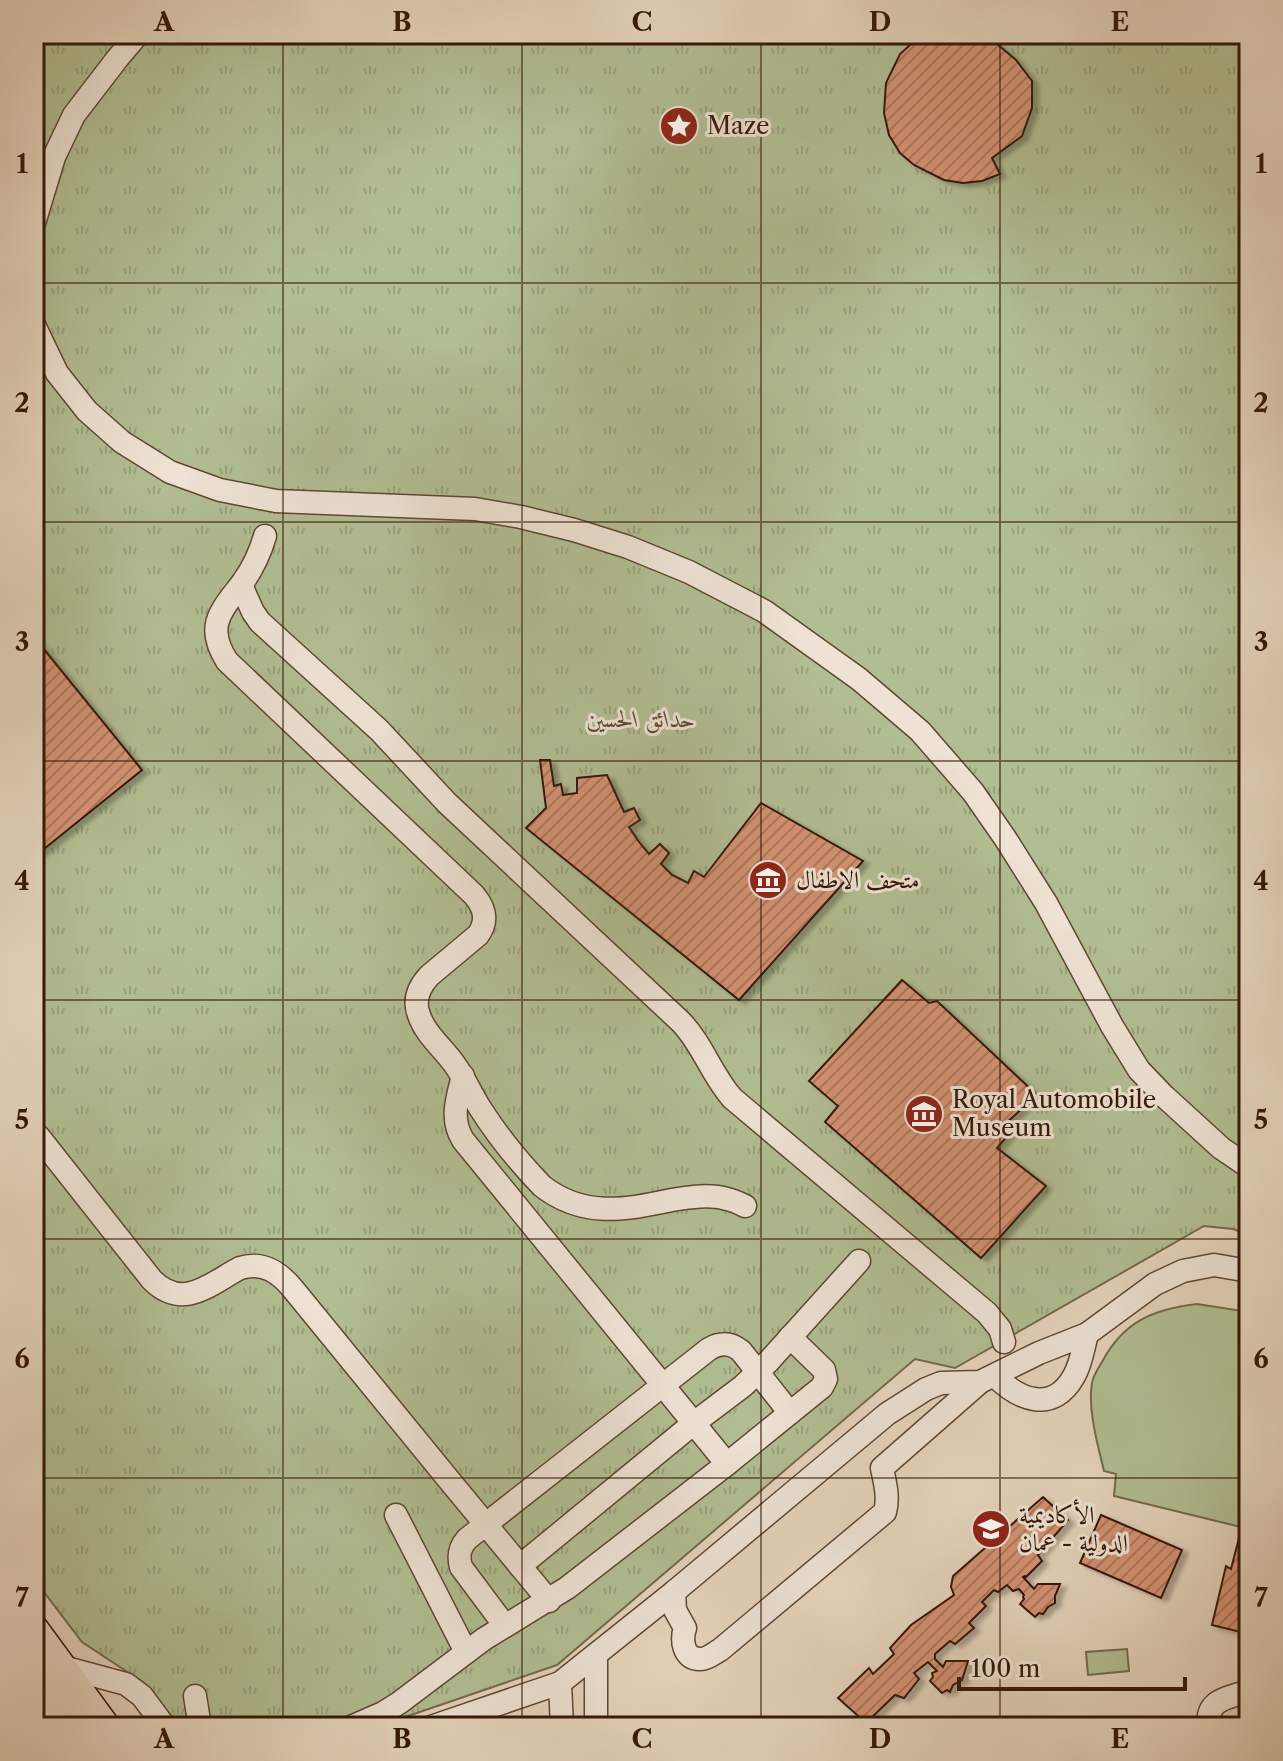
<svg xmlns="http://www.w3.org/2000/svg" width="1283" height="1761" font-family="'Libre Caslon Text',Amiri,serif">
<defs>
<pattern id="grass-tufts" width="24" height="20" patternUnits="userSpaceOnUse" patternTransform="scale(2)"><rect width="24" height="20" fill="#b1bd92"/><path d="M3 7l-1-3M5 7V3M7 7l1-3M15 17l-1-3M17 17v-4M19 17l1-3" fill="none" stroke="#99a27c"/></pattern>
<pattern id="building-hatch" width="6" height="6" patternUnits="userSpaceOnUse" patternTransform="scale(2)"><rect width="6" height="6" fill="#d39273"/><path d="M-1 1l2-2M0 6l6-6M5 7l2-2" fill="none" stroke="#ac765c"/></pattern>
<filter id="shadow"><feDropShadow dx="6" dy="3.5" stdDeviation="2" flood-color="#0004"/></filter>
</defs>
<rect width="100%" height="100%" fill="#e4d3bb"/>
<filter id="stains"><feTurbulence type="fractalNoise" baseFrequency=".0025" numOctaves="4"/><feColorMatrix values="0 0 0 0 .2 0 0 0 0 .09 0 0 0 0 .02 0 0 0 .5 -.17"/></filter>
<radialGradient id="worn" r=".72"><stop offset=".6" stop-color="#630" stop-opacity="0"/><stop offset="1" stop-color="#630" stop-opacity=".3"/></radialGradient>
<polygon fill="url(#grass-tufts)" stroke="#736a4c" stroke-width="2" points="34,34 1249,34 1249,1235 1233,1229 1204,1226 955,1368 915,1359 557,1665 376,1727 176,1727 144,1683 82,1642 34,1579"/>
<g fill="#b1bd92" stroke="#736a4c" stroke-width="2">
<path d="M1197 1304 1249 1312V1529L1114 1496 1116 1474 1104 1471C1098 1446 1086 1404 1093 1379 1095 1373 1099 1367 1102 1362 1123 1322 1153 1309 1197 1304Z"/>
<polygon points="1127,1649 1129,1671 1088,1675 1086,1652"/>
</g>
<g fill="url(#building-hatch)" stroke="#351807" stroke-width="2" filter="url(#shadow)">
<polygon points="922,34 937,34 941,44 962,38 997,44 1016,60 1032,81 1032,108 1022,136 992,158 1000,174 982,181 963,183 944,180 914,165 900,153 889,135 884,113 886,83 900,54"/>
<polygon points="34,637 142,770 34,857"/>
<polygon points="540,760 550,760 554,786 561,784 563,795 577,793 577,778 607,775 624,812 634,808 640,820 629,827 639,842 649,854 660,844 669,853 661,864 672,875 688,883 694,871 704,877 761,803 863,861 739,1000 526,828 546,808"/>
<polygon points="902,980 929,1003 937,1001 1037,1095 1004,1125 1009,1134 997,1148 1046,1186 981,1258 825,1122 838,1106 809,1081"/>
<polygon points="1043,1497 1068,1520 1038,1555 1042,1561 1026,1577 1025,1576 1023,1577 1034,1589 1038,1584 1060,1584 1055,1596 1055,1603 1048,1607 1043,1614 1039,1613 1035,1617 1020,1604 1024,1599 1023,1597 1024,1595 1019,1589 1013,1591 1007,1585 998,1592 994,1590 982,1602 986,1606 969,1623 974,1628 955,1644 950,1641 935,1654 935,1659 943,1667 946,1661 968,1661 962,1680 953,1685 950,1692 947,1690 942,1693 930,1681 933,1677 932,1673 937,1671 928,1662 914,1673 919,1679 904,1698 895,1695 866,1723 838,1698 869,1668 873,1674 894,1654 890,1648 911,1625 954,1595 951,1587 953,1576"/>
<polygon points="1101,1515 1182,1550 1161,1598 1080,1563"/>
<polygon points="1239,1538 1249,1541 1249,1634 1212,1625 1226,1566 1231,1569"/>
</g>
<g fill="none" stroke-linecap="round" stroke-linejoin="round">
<defs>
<g id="minor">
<polyline points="34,223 54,157 74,115 117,59 138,34"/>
<polyline points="34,325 57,373 87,411 122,442 170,472 220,490 276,501 475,509 521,517 574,530 628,547 689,572 764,611 859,679 920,731 973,792 1005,838 1046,903 1112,1026 1139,1070 1164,1096 1221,1148 1249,1167"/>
<path d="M265 536C260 553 253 568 243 582 222 610 204 625 227 661L474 895C485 908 488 921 478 935L429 976C419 987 413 1000 419 1015 425 1034 444 1049 455 1065 465 1079 471 1094 480 1108 497 1135 520 1163 542 1186 583 1218 624 1210 672 1200 690 1197 710 1194 727 1199 733 1200 739 1203 745 1206"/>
<path d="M241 585 253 612 260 622 379 730 447 803 681 1022C703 1045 711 1074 732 1098L987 1313 1000 1329 1004 1342"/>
<path d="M463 1076C457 1099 450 1119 463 1140L727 1464"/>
<path d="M39 1137 152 1280C183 1311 210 1284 240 1268 263 1261 279 1272 293 1289L449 1480 549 1601"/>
<path d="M995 1376C1019 1400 1053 1414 1074 1376 1081 1364 1083 1349 1087 1334"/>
<polyline points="396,1515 466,1652"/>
<polyline points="520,1566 694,1423 743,1386 769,1361 859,1261"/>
<path d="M674 1592 675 1610 685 1628C681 1640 683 1660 701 1659 708 1659 714 1653 720 1650L885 1512C889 1497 885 1483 882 1468L980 1382"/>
<path d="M505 1626 461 1567C458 1556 459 1548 467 1539L709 1349C721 1342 731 1343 741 1351L790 1413"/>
<polyline points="63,1667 126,1684 142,1696 165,1727"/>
<polyline points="560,1683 562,1727"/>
<polyline points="195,1696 200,1727"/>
<polyline points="34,1703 50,1710 68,1722"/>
<polyline points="351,1727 383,1713 399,1703 484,1639 567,1588 727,1464 822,1387 826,1379 824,1370 790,1337"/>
<polyline points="431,1727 560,1683 674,1592 887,1414 926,1389 941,1383 980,1382 1039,1353 1087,1334 1155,1284 1183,1271 1214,1265 1249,1271"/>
<polyline points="596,1727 596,1655"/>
<path d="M1209 1727C1205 1699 1228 1698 1249 1691"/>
</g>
<g id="major">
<polyline points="34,1629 106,1727"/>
<polyline points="34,1672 75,1727"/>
</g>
</defs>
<use href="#minor" stroke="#614734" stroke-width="25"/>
<use href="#major" stroke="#351807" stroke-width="31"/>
<use href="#minor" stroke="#ede2d3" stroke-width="22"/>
<use href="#major" stroke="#e4d3bb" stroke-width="28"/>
</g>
<path fill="none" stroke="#351807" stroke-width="2" stroke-opacity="0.55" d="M283 34V1727M522 34V1727M761 34V1727M1000 34V1727M34 283H1249M34 522H1249M34 761H1249M34 1000H1249M34 1239H1249M34 1478H1249"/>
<defs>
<symbol id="sight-disc" viewBox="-11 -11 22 22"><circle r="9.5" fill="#8f2418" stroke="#ede2d3"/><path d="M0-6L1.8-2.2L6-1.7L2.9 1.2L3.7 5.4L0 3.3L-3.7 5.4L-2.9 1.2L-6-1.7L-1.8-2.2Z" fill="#fff"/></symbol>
<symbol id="museum-disc" viewBox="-11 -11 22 22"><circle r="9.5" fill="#8f2418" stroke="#ede2d3"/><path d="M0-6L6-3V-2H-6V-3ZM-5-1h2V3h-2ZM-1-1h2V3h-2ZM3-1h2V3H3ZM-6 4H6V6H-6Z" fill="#fff"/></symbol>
<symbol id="school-disc" viewBox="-11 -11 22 22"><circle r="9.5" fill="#8f2418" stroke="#ede2d3"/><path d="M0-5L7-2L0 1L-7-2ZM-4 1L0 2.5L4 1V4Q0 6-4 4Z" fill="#fff"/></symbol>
</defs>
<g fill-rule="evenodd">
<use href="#sight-disc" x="657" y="104" width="44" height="44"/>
<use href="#museum-disc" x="746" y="858" width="44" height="44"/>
<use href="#museum-disc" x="902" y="1092" width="44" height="44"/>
<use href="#school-disc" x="969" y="1507" width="44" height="44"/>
</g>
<g text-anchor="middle" stroke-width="6" stroke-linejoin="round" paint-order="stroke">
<g font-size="24" fill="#351807" stroke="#ede2d3" text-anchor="start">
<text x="707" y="134">Maze</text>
<text x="796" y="888">متحف الاطفال</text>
<text x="952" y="1108">Royal Automobile<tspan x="952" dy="28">Museum</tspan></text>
<text x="1019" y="1523">الأكاديمية<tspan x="1019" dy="28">الدولية - عمان</tspan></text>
</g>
<g font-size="24" font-style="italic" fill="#5a4a31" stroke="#ede2d3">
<text x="641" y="727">حدائق الحسين</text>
</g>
</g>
<rect width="1283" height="1761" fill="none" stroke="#e4d3bb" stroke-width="88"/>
<path d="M959 1677v12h226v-12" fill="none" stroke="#351807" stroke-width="4"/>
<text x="971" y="1677" font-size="24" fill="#351807" stroke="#ede2d3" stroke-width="6" paint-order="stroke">100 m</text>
<rect x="44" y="44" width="1195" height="1673" fill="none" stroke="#351807" stroke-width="3"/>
<g font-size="26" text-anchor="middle" font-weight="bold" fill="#351807">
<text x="164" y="31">A</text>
<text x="402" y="31">B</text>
<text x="642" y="31">C</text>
<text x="880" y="31">D</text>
<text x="1120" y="31">E</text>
<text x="22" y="173">1</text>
<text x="1261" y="173">1</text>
<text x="22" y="412">2</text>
<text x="1261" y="412">2</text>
<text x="22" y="651">3</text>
<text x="1261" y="651">3</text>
<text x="22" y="890">4</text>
<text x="1261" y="890">4</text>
<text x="22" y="1129">5</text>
<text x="1261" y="1129">5</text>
<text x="22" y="1368">6</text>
<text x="1261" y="1368">6</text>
<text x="22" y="1607">7</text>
<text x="1261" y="1607">7</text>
<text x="164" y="1748">A</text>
<text x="402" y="1748">B</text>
<text x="642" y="1748">C</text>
<text x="880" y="1748">D</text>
<text x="1120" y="1748">E</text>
</g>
<rect width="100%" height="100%" filter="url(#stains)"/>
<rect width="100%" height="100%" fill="url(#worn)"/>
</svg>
